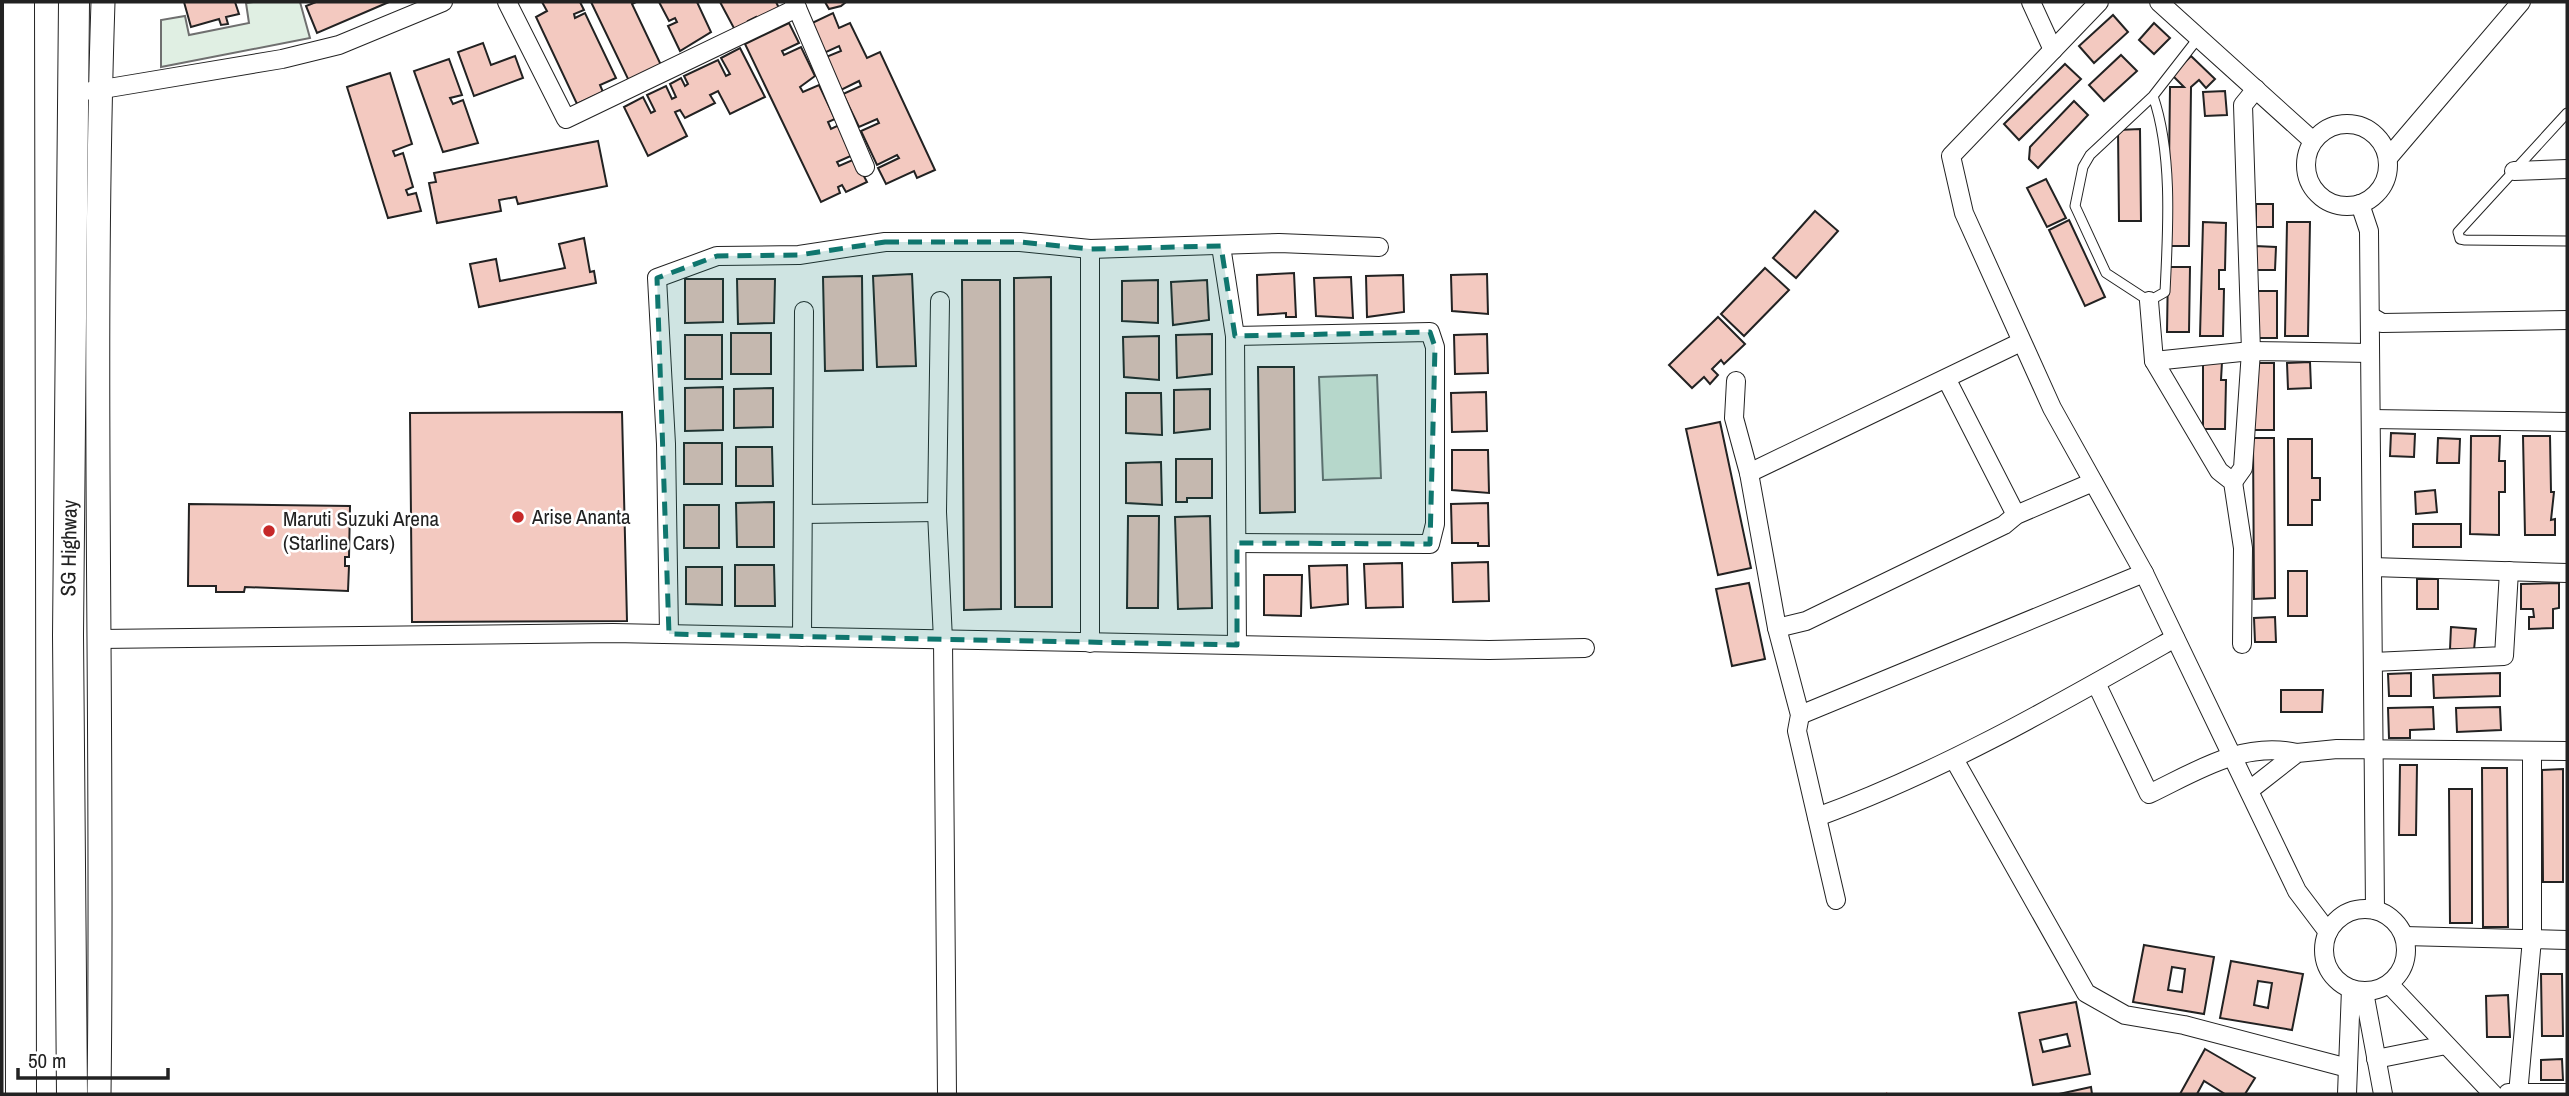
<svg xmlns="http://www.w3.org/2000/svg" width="2569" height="1096" font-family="'Archivo Narrow',sans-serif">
<rect width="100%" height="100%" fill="#fff"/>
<g fill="#e0efe3" stroke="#6f6f6f" stroke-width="2">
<polygon points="253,2 300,2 310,38 161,67 161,20 185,16 189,35 249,23 246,3"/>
<polygon points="1377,375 1381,478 1323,480 1319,377"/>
</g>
<g fill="#f3c9c0" stroke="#222" stroke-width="2" fill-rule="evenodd">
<polygon points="184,2 238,2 235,2 239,14 226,17 228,24 221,25 219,19 191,27"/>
<polygon points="316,2 389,2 317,33 306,6"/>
<polygon points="542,2 580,2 584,10 574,14 575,18 585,13 616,78 600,85 603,92 577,104 536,17 547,11"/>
<polygon points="591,2 636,2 632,4 661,65 629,81"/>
<polygon points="659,2 697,2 711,32 680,51 668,26 677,22 675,18 669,21"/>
<polygon points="720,2 776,2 780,10 757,21 756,17 748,21 750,25 736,32"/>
<polygon points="825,2 846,2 841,6 829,9"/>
<polygon points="833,13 839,28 850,23 867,58 880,52 935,170 917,178 914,171 886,184 878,168 899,158 897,155 877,165 861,131 879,123 877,119 859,127 843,94 861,86 859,81 841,90 826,57 841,51 839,46 824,53 810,24"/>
<polygon points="2113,15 2128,32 2094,63 2079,46"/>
<polygon points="789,23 799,43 782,51 784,55 801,47 815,76 800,87 803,92 819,85 835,119 828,122 831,129 839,125 853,155 837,162 839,166 855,159 867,182 846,192 842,185 838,187 840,193 821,202 745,44"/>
<polygon points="2154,23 2170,38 2154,54 2139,40"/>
<polygon points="483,43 491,65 515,56 523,78 474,96 458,52"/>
<polygon points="740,48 765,97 730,114 718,91 710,95 715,103 685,118 680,110 675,112 687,136 648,156 624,107 643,97 651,113 655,111 647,95 666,86 672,99 676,97 670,84 681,78 685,86 688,84 684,76 718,60 726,76 730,74 721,58"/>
<polygon points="2121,55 2137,71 2104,101 2089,85"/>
<polygon points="2191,56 2215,79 2206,88 2199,80 2191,87 2189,246 2168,246 2170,87 2184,87 2172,75"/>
<polygon points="449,59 462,95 450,98 453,104 463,100 478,143 443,152 414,71"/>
<polygon points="2065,64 2081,79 2019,140 2004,124"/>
<polygon points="390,73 412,144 393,151 395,156 403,153 413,187 406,190 408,195 416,193 421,211 388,218 347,87"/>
<polygon points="2225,91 2227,115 2205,116 2203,92"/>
<polygon points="2074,101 2088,115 2038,168 2029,159 2030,147"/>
<polygon points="2140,129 2141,221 2119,221 2118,130"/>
<polygon points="598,141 607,186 518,204 516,197 499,200 501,211 437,223 429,183 436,182 434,173"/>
<polygon points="2046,179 2066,218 2047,227 2027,188"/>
<rect x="2256" y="204" width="17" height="23"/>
<polygon points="1815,211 1838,231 1796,278 1773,258"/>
<polygon points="2069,220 2105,297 2085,306 2049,230"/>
<polygon points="2203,222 2226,223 2225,270 2219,270 2219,289 2224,289 2223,336 2200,336"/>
<polygon points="2287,222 2310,222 2308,336 2285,336"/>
<polygon points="584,238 590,272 594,271 596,283 479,307 470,264 496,259 500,281 565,268 559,244"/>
<polygon points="2255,246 2276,247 2275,270 2254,270"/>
<polygon points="2168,267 2190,267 2189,332 2167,332"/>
<polygon points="1765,268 1789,290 1744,336 1721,314"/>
<polygon points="1294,273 1296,317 1286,317 1286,313 1258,315 1257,275"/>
<polygon points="912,274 916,366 877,367 873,276"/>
<polygon points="1487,274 1488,314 1452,311 1451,275"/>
<polygon points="1403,275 1404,312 1367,317 1366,276"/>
<polygon points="862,276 863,370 825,371 823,277"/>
<polygon points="1051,277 1052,607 1015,607 1014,278"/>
<polygon points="1351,277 1353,318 1316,316 1314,278"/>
<polygon points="685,279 723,279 723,322 685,323"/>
<polygon points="737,279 775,279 774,323 738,324"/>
<polygon points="962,280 1000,280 1001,609 964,610"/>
<polygon points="1158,280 1158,323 1122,321 1122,281"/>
<polygon points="1207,280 1209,320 1173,325 1171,282"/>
<rect x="2255" y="291" width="22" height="47"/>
<polygon points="1718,317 1745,344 1724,364 1721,360 1712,369 1718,375 1710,384 1704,377 1692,388 1669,365"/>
<rect x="731" y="333" width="40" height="41"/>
<polygon points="1212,334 1212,374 1177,378 1176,335"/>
<polygon points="1487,334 1488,373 1455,374 1454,335"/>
<rect x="685" y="335" width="37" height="44"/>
<polygon points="1159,336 1159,380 1124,377 1123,337"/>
<polygon points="2203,362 2222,362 2221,380 2226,380 2225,429 2203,429"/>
<polygon points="2310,362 2311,388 2288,389 2287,363"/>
<rect x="2254" y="363" width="20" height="67"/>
<polygon points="1258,367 1294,367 1295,512 1260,513"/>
<polygon points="723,387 723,430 685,431 685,388"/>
<polygon points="773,388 773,427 734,428 734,389"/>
<polygon points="1210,389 1210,429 1174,433 1174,390"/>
<polygon points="1486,392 1487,431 1452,432 1451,393"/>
<polygon points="1126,393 1161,393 1162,435 1126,433"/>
<polygon points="622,412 627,621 412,622 410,413"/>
<polygon points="1720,422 1751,568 1718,575 1686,429"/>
<polygon points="2391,433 2415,434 2414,457 2390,456"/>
<polygon points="2471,436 2500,436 2499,461 2505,461 2505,492 2499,492 2499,535 2470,534"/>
<polygon points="2523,436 2550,436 2551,492 2554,492 2551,520 2555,519 2555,535 2525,535"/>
<polygon points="2253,438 2274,438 2275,598 2254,599"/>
<polygon points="2438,438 2460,439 2459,463 2437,463"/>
<polygon points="2288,439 2312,439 2312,478 2320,478 2320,500 2312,500 2312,525 2288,525"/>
<rect x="684" y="443" width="38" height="41"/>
<polygon points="736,447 772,447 773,486 736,486"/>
<polygon points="1452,450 1488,450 1489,493 1452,490"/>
<polygon points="1176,459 1212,459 1212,498 1187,498 1187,502 1176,502"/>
<polygon points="1161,462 1162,505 1126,503 1126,463"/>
<polygon points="2435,490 2437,512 2416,514 2415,492"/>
<polygon points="774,502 774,547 737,547 736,503"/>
<polygon points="1488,503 1489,546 1478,546 1478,543 1452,543 1451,504"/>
<polygon points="189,504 350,506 349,557 345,557 345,566 349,566 348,591 245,587 244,592 216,592 216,586 188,586"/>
<rect x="684" y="505" width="35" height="43"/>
<polygon points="1128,516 1159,516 1158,608 1127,608"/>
<polygon points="1210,516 1212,608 1178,609 1175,517"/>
<rect x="2413" y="524" width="48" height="23"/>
<polygon points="1488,562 1489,601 1453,602 1452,563"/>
<polygon points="1402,563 1403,607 1366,608 1364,564"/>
<polygon points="735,565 774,565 775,606 735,606"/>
<polygon points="1347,565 1348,604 1311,608 1309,566"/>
<polygon points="686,567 722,567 722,605 686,604"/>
<rect x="2288" y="571" width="19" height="45"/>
<polygon points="1264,575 1302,575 1301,616 1264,615"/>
<rect x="2417" y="579" width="21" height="30"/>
<polygon points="1749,583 1765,659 1732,666 1716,589"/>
<polygon points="2559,583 2559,608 2553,609 2553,628 2529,629 2529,617 2534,617 2533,609 2521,609 2521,584"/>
<polygon points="2275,617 2276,642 2255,642 2254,618"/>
<polygon points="2451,627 2476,629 2474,650 2450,649"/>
<polygon points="2411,673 2411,696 2389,696 2388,674"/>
<polygon points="2500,673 2500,696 2434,698 2433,675"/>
<polygon points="2281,690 2323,690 2322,712 2281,712"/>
<polygon points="2433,707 2434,729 2410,730 2410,738 2389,738 2388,708"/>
<polygon points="2500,707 2501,730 2457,732 2456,708"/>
<polygon points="2400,765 2417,765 2416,835 2399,835"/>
<polygon points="2482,768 2507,768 2508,927 2483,927"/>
<polygon points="2563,769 2563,882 2543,882 2542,770"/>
<polygon points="2449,789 2472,789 2472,923 2450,923"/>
<path d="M2144 945 2214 957 2204 1014 2133 1002ZM2172 967 2185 969 2182 992 2168 990Z"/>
<path d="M2231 961 2303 974 2292 1030 2220 1018ZM2258 981 2272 983 2268 1008 2254 1005Z"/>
<polygon points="2541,974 2562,974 2563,1036 2542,1036"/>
<polygon points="2508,995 2510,1037 2487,1037 2486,996"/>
<path d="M2076 1002 2090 1074 2033 1085 2019 1013ZM2067 1034 2070 1046 2043 1052 2040 1040Z"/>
<polygon points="2205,1049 2255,1078 2245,1094 2225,1094 2204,1081 2197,1094 2180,1094"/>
<polygon points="2562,1059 2563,1080 2541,1080 2541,1060"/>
<polygon points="2091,1087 2092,1094 2059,1094"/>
</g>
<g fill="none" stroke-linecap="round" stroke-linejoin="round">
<defs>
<g id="service">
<path d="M2153 96C2173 154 2168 231 2165 292L2149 301 2106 273 2075 206 2083 167 2090 155 2153 96 2199 37"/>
<polyline points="2567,113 2458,232 2460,239 2465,240 2567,241"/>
</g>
<g id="minor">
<polyline points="507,2 566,119 797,8 794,2"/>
<polyline points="2031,2 2053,50"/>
<polyline points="2099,2 1951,156 1964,213 2052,408 2144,573 2297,891 2328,932"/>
<polyline points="2159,2 2313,141"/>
<polyline points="797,8 865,167"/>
<polyline points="91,91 282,59 339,45 443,2"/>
<circle cx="2347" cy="165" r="41"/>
<polyline points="2388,158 2521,2"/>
<polyline points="2514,171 2567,169"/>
<polyline points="2360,204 2369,231 2375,910"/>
<polyline points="1221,246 1235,336 1237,645"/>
<polyline points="1090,249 1090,643"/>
<polyline points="940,301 937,512 943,640 947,1094"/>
<polyline points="2149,301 2154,361 2219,471 2233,482 2243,548 2242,644"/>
<polyline points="2370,316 2382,323 2567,320"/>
<polyline points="1235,336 1430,332 1435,347 1435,524 1430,544 1237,543"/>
<polyline points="2154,361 2251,351 2370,353"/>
<polyline points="1947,380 2016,515"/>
<polyline points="1736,381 1734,418 1749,473 1777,628 1800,715 1797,731 1836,900"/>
<polyline points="2371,419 2567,422"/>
<polyline points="1749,473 2021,342"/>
<polyline points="2233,482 2243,468 2251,351 2243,105 2256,89"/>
<polyline points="803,514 937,512"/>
<polyline points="2372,567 2567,573"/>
<polyline points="1777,628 1806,621 2004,525 2016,515 2093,482"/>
<polyline points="669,634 666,444 657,278 717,256 799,255 885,242 1020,242 1090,249 1279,243 1379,247"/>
<polyline points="802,637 804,311"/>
<polyline points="99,639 613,633 1489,650 1585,648"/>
<polyline points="2373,662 2504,656 2509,571"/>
<path d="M2096 683 2149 794C2197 771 2242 741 2297 753"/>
<polyline points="1800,715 2144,573"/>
<polyline points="1954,759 2086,993 2125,1015 2184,1025 2348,1068"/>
<polyline points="2251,789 2297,753 2337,749 2567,751"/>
<path d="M1817 817C1943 771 2059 704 2175 638"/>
<circle cx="2365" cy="950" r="41"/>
<polyline points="2404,936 2567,940"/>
<polyline points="2389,984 2493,1094"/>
<polyline points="2364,992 2383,1094"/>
<polyline points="2376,1059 2446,1045"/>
<polyline points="2508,1093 2567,1093"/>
<polyline points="2347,1094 2351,989"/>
<polyline points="2518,1094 2532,939 2532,751"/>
</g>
<path id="tertiary" d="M99 1094C104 730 91 366 103 2"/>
<g id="trunk">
<polyline points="19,2 21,1094"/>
<polyline points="72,1094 68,635 74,2"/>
</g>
</defs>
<use href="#service" stroke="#222" stroke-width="11"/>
<use href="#minor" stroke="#222" stroke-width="20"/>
<use href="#tertiary" stroke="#222" stroke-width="25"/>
<use href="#trunk" stroke="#222" stroke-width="32"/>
<use href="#service" stroke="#fff" stroke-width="9"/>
<use href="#minor" stroke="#fff" stroke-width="18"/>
<use href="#tertiary" stroke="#fff" stroke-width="23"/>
<use href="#trunk" stroke="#fff" stroke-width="30"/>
<polyline stroke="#c62828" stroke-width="2" stroke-dasharray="24 5 3.5 5" stroke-linecap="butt" points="1886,1093 1887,1094"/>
</g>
<path fill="#0f766e" fill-opacity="0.2" stroke="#0f766e" stroke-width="5" stroke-dasharray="14 9" stroke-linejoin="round" d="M885 242H1020L1090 249 1221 246 1235 336 1430 332 1435 347 1430 544 1237 543V645L669 634 657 278 717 256 799 255Z"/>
<g fill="#c62828" stroke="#fff" stroke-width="2.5">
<circle cx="518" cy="517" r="7"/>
<circle cx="269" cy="531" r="7"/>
</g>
<g text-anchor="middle" stroke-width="5" stroke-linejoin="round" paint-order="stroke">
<g font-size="21" fill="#222" stroke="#fff" text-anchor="start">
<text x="532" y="524">Arise Ananta</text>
<text x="283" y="526">Maruti Suzuki Arena<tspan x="283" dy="24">(Starline Cars)</tspan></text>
</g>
<g font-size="21" fill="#222" stroke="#fff">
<text transform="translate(69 548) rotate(-89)" y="7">SG Highway</text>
</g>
</g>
<rect width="2569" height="1096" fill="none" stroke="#222222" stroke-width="7"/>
<path d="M18 1068v10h150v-10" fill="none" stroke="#222222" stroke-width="3.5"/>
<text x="28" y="1068" font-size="21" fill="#222222" stroke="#ffffff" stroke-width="5" paint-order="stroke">50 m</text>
</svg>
